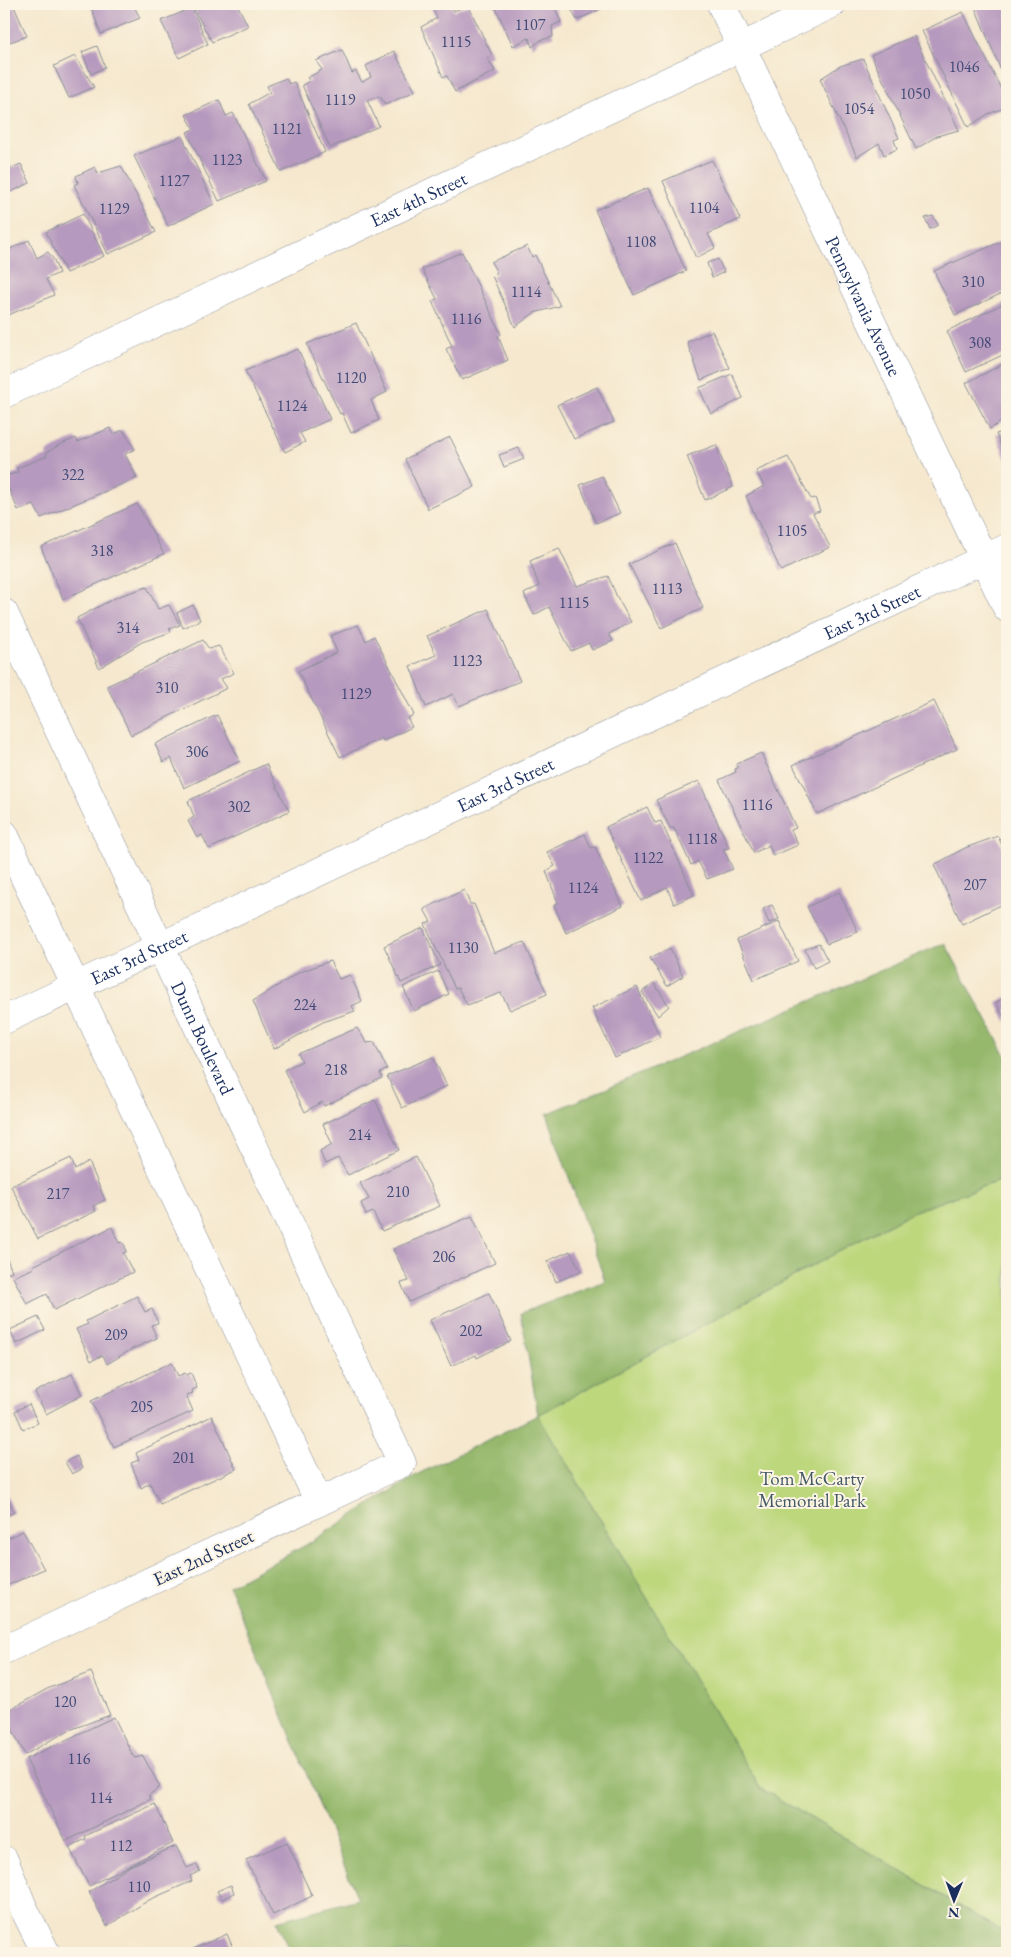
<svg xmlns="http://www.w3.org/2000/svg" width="1011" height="1957" font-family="'EB Garamond',serif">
<rect width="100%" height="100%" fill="#fcf5e5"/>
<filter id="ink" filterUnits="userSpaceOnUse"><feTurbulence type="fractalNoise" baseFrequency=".02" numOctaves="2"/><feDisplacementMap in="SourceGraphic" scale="10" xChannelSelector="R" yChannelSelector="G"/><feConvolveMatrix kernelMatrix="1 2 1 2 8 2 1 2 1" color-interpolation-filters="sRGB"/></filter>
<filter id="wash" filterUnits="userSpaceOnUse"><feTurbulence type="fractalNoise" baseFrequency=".0096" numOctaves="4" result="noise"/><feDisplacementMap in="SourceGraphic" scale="20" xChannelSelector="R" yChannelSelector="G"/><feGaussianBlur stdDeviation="1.12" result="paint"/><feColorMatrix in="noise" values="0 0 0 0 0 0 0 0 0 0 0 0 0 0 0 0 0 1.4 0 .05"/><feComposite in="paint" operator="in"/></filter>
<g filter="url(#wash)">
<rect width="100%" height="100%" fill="#f5e8ce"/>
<polygon fill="#bcd77c" stroke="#6c836d" points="1007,1178 1007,1934 760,1788 538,1415 912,1212"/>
<polygon fill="#95b86c" stroke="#587465" points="945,943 1007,1058 1007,1178 912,1212 538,1415 760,1788 1007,1934 1007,1953 290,1953 277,1921 358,1899 229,1586 306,1545 418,1474 538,1415 521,1313 605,1281 547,1114"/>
<g id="blocks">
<g fill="#b699be">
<polygon points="4,4 13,4 27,36 4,44"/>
<polygon points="90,4 133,4 140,18 101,34"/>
<polygon points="191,4 237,4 248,26 212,42"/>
<polygon points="440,4 451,4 454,11 468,5 492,55 487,58 495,71 455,92 447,76 443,77 421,27 437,18 432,8"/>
<polygon points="494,4 553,4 561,22 552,26 553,37 541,40 532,47 529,38 513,46"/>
<polygon points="568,4 612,4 577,20"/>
<polygon points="983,4 1007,4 1007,85 975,7"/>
<polygon points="192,8 208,44 179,58 161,21"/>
<polygon points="963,12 1007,101 1007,107 988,114 968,127 922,31"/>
<polygon points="914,36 959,130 937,136 916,149 871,55"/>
<polygon points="97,46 105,67 91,74 82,52"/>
<polygon points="342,50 352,73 356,71 362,82 371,77 366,66 394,51 415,91 385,105 380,96 367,100 379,126 330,148 302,85 310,81 307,78 322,70 316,61"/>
<polygon points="75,56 94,87 69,98 54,66"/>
<polygon points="863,59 899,138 894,140 897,149 884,155 879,143 857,157 820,79 840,66"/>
<polygon points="286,78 289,84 294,82 325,152 281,172 249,104 270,92 267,86"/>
<polygon points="219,100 226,116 233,113 266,181 219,201 187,132 194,129 186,115"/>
<polygon points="4,109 10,122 4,124"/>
<polygon points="182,136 214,204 168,226 134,156"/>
<polygon points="712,160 740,219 708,234 715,248 696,258 663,181"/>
<polygon points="21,164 30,183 4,195 4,171"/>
<polygon points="121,166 156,232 108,254 74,185 78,183 76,176 95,167 98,173"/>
<polygon points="648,188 686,271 634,295 595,210"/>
<polygon points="83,214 104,256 66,273 46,232"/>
<polygon points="933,216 938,225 930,229 925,218"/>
<polygon points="1007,239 1007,291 955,315 934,271"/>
<polygon points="29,240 37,258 48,252 54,260 59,273 46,279 54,295 4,317 4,252"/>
<polygon points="527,246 532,257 535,255 560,306 534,313 515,327 492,276 497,273 491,262"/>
<polygon points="462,252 501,334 498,336 508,360 462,380 446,349 452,346 432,301 437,299 422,269"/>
<polygon points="718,259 724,272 712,278 707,263"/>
<polygon points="1007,302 1007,353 966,372 947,331"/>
<polygon points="356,323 387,392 371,400 379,420 351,433 342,413 340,414 307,344"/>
<polygon points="712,331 730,368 701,380 687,342"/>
<polygon points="298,349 330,419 300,433 305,442 285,452 245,371"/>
<polygon points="1007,362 1007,418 990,429 966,383"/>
<polygon points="732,374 743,398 711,414 699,388"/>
<polygon points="597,387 614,422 574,439 557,405"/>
<polygon points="110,428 114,434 123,430 135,449 125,454 137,478 41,518 34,505 18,510 4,477 18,472 17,468 47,456 46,453 59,445 76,438 78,442"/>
<polygon points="1007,431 1007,462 996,434"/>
<polygon points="450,437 475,487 428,509 405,459"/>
<polygon points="716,445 733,487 705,500 687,456"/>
<polygon points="519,448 524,459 504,467 499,455"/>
<polygon points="788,457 811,499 815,498 820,511 813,513 830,547 781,571 746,496 764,486 756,471"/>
<polygon points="602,476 620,513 596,523 580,485"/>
<polygon points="137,504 164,554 63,599 41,547"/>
<polygon points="675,543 703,608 661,628 629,564"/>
<polygon points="559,548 577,586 608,576 617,597 631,622 609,634 613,641 592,650 589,643 571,651 549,607 534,615 524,594 539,586 530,561"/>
<polygon points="147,587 158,609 169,605 180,625 169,629 171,632 142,642 99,668 77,618 119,596"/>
<polygon points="193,605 200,620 183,628 177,613"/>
<polygon points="488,609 520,681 459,706 453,694 426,707 410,666 436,655 427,636"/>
<polygon points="358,625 366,641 374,636 414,715 407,718 412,727 383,741 382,738 340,757 298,671 337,652 330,636"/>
<polygon points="203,640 209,649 219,646 234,673 221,679 227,688 131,735 107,686"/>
<polygon points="934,701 957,749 817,814 793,765"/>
<polygon points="217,715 240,761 184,788 171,758 163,762 155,744"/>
<polygon points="761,753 796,828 791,830 798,845 773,856 769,845 754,853 719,780 736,772 735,769 738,768 736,764"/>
<polygon points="266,764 289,811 209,849 202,835 197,838 188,821 194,817 188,801"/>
<polygon points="699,781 729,848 723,849 733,869 707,879 698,861 691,865 674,828 670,828 656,800"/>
<polygon points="647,807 655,823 661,821 694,895 674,904 667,887 641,901 606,827"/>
<polygon points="585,834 591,848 595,847 623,906 566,933 554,905 558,903 546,871 555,866 547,852"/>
<polygon points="998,836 1007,857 1007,902 962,924 934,865 965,848"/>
<polygon points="464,890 470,904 474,904 494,953 524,942 547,994 510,1010 501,993 467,1005 458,988 455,989 425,924 431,922 424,909"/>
<polygon points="839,892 858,932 827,944 807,907"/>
<polygon points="772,905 779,919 769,923 763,909"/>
<polygon points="779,921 798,961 754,980 737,940"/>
<polygon points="423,928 440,965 401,983 384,946"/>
<polygon points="819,944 828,961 814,968 805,949"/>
<polygon points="670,948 683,976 667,986 650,958"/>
<polygon points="330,961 339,979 350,975 362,1001 352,1006 355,1011 323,1022 274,1049 253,1001 300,972"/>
<polygon points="438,971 449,994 414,1011 403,987"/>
<polygon points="654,983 669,1006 658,1016 642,992"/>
<polygon points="637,987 660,1037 615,1058 592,1008"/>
<polygon points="1007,997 1007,1023 996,1002"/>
<polygon points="357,1028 367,1043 374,1042 387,1069 380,1073 382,1078 324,1106 322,1102 305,1112 284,1070 302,1061 298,1054"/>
<polygon points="433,1057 447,1086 402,1108 387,1076"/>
<polygon points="375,1100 399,1150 348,1175 338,1158 325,1164 320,1151 332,1144 323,1124"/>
<polygon points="416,1157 440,1206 382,1231 373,1212 366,1215 361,1203 369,1199 360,1183"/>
<polygon points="71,1158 75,1170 89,1162 105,1200 93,1206 96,1211 38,1239 11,1186"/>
<polygon points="472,1216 495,1263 409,1302 401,1283 409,1281 393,1249"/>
<polygon points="112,1227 119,1243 122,1242 125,1246 126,1252 123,1253 133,1272 54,1310 47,1294 27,1304 13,1277 34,1268 33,1266"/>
<polygon points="570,1251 581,1271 556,1282 547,1261"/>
<polygon points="4,1252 12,1271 4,1275"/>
<polygon points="489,1293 511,1341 477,1358 476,1355 451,1366 430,1320"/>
<polygon points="137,1296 145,1312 152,1309 158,1323 151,1325 157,1338 132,1349 107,1364 103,1355 91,1361 76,1329 88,1324 86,1321"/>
<polygon points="38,1317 45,1330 16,1344 10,1330"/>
<polygon points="172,1362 178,1376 185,1373 186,1375 191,1373 197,1388 192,1390 193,1393 186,1395 193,1411 114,1447 91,1401"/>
<polygon points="72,1374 82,1395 46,1414 35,1392"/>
<polygon points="29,1404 38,1423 23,1429 15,1411"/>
<polygon points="212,1416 236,1469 160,1504 150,1483 141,1488 131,1463 139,1460 136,1453"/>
<polygon points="77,1456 82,1469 72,1474 65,1462"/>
<polygon points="4,1489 14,1512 4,1518"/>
<polygon points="23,1531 44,1569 4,1587 4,1540"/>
<polygon points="91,1672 110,1715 67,1731 25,1755 4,1713 47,1689"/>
<polygon points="114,1717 133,1756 135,1758 143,1756 160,1787 149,1795 151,1799 66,1841 26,1759"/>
<polygon points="155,1804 173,1843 89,1886 69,1847 86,1839 85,1836"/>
<polygon points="287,1842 312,1896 273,1915 246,1860"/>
<polygon points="176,1846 187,1868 196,1864 200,1871 190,1876 192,1881 149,1900 107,1926 89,1892 132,1865"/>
<polygon points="231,1885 234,1893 222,1899 217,1891"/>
<polygon points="227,1934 235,1953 184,1953"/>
</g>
</g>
</g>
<g filter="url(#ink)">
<use href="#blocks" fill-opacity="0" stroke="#888c96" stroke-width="1"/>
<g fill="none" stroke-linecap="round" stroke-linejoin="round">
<defs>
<g id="minor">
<path id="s1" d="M721 4 1007 608"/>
<path id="s2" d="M4 394 832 4"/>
<path id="s3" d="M4 613 402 1463 4 1650"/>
<polyline points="4,834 319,1502"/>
<path id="s4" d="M4 1020 1007 548"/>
<polyline points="4,1860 23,1907 46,1953"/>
</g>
</defs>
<use href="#minor" stroke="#888c96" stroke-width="29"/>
<use href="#minor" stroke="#fff" stroke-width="28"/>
</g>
</g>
<g text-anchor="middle" stroke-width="4" stroke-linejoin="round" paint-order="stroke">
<g font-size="16" fill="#424a76">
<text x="530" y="30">1107</text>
<text x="456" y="47">1115</text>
<text x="964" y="72">1046</text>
<text x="915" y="99">1050</text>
<text x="340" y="105">1119</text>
<text x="859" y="114">1054</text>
<text x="287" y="134">1121</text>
<text x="227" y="165">1123</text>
<text x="174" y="186">1127</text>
<text x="704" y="213">1104</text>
<text x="114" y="214">1129</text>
<text x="641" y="247">1108</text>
<text x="973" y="287">310</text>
<text x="526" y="297">1114</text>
<text x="466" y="324">1116</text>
<text x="980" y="348">308</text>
<text x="351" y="383">1120</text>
<text x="292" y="411">1124</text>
<text x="73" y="480">322</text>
<text x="792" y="536">1105</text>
<text x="102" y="556">318</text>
<text x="667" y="594">1113</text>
<text x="574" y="608">1115</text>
<text x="128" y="633">314</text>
<text x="467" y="666">1123</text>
<text x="167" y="693">310</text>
<text x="356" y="699">1129</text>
<text x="197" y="757">306</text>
<text x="757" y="810">1116</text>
<text x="239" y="812">302</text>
<text x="702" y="844">1118</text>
<text x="648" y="863">1122</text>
<text x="975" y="890">207</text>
<text x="583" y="893">1124</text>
<text x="463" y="953">1130</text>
<text x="305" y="1010">224</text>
<text x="336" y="1075">218</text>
<text x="360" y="1140">214</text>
<text x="398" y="1197">210</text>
<text x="58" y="1199">217</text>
<text x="444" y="1262">206</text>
<text x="471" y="1336">202</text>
<text x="116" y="1340">209</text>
<text x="142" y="1412">205</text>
<text x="184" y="1463">201</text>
<text x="65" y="1707">120</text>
<text x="79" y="1764">116</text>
<text x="101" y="1803">114</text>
<text x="121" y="1851">112</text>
<text x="139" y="1892">110</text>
</g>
<g font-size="19" fill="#1b2f5e" stroke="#fcf5e5">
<text dy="7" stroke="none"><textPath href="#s2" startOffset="458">East 4th Street</textPath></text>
<text dy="7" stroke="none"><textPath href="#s1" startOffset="334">Pennsylvania Avenue</textPath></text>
<text dy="7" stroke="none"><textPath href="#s4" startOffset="959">East 3rd Street</textPath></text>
<text dy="7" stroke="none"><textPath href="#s4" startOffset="554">East 3rd Street</textPath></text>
<text dy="7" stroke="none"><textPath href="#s4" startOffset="149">East 3rd Street</textPath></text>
<text dy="7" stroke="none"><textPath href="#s3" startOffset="469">Dunn Boulevard</textPath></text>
<text transform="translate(203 1557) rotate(-25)" y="7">East 2nd Street</text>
</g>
<g font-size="19" fill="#435966" stroke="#fcf5e5">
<text x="812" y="1485">Tom McCarty<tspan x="812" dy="22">Memorial Park</tspan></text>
</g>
</g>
<rect width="1011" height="1957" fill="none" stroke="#fcf5e5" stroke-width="20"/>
<g transform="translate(954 1900) rotate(181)" stroke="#fcf5e5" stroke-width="4" paint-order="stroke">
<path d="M0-4L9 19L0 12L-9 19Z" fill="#1b2f5e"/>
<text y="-8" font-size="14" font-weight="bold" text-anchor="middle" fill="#1b2f5e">N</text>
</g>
</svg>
